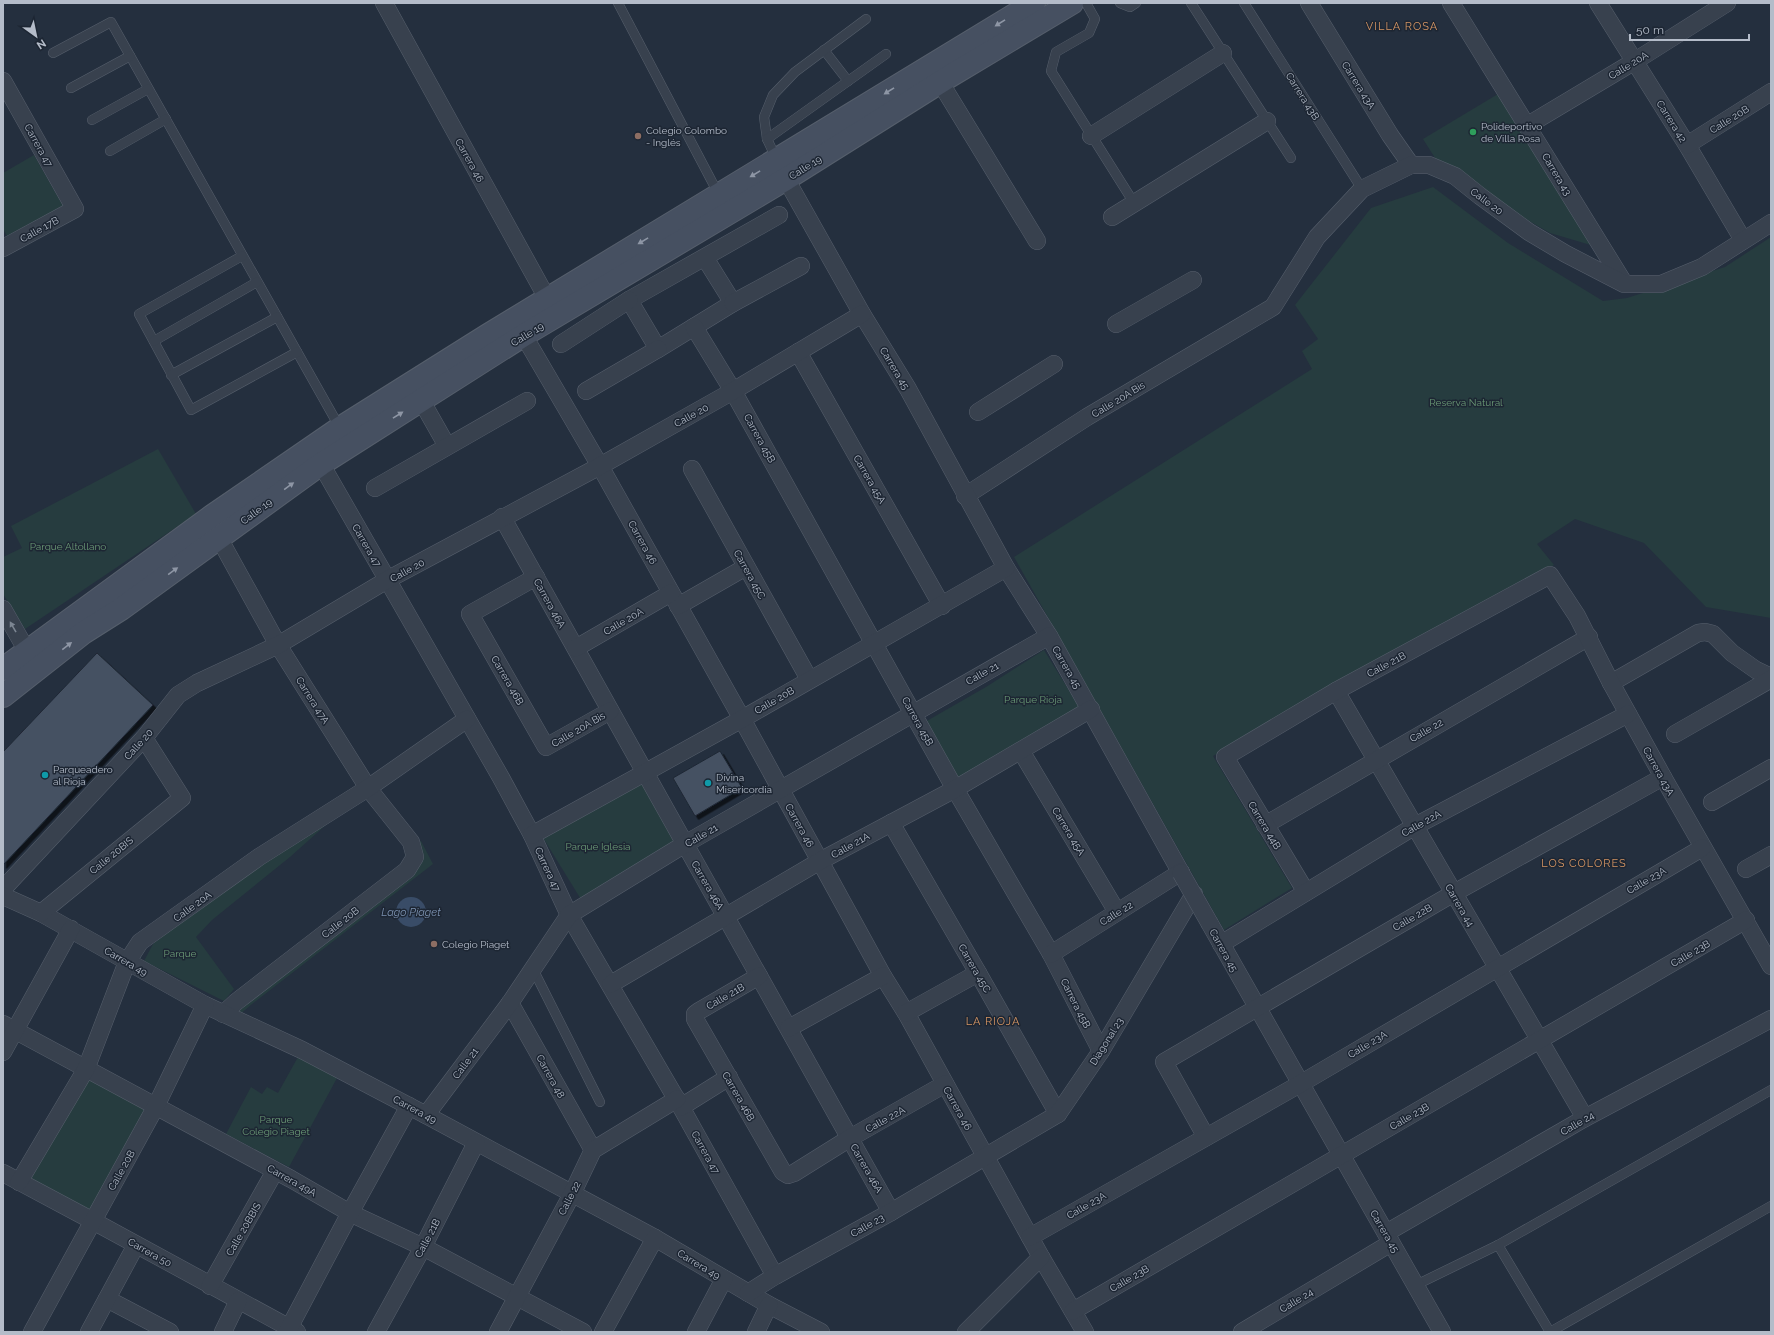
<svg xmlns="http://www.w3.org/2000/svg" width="1774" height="1335" font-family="Raleway,sans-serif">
<defs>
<filter id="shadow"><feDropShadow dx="3.5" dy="3.5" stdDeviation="0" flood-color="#0009"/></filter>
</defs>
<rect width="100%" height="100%" fill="#242f3e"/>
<g fill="#263c3f">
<polygon points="1498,94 1594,246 1550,233 1519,215 1435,158 1423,139"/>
<polygon points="34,155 63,206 7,236 3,229 3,173"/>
<polygon points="1433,187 1508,243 1603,301 1627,298 1725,267 1771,237 1771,618 1706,607 1644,543 1575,519 1537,544 1554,565 1213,756 1292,888 1224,930 1014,557 1312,369 1302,351 1318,339 1295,305 1371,208"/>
<polygon points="158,449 196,514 25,629 3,594 3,557 22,548 11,526"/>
<polygon points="1044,650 1081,710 960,783 925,722 986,687"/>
<polygon points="639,777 677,840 582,901 542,836"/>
<polygon points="355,799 290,857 212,920 196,937 234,989 224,1001 144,961 153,944 181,921"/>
<polygon points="421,841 433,864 252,1004 238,1016 232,1013 419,865 413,842"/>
<polygon points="298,1057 337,1078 289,1167 226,1134 251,1087 262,1094 267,1087 278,1093"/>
<polygon points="86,1077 148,1111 93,1213 26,1178"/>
</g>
<circle fill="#394c67" cx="411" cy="912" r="15"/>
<g fill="#455162" stroke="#1f2835" filter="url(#shadow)">
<polygon points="97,653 153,705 3,865 3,752"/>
<polygon points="720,751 742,788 695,816 673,778"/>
</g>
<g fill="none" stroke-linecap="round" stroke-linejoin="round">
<defs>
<g id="lane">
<polyline points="618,3 719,195"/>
<polyline points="1086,3 1095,19 1089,33 1056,52 1051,71 1134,203"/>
<polyline points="1120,3 1130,7 1136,3"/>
<polyline points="1191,3 1291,158"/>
<polyline points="1244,3 1362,189"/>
<polyline points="824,50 848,81"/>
<polyline points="53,53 111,22 340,428"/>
<polyline points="71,88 130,56"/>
<polyline points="92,120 148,89"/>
<polyline points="767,139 764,117 773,95 795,72 866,19"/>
<polyline points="110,151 166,119"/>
<polyline points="777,160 767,139 886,54"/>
<polyline points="242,256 139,314 191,410 297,352"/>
<polyline points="154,341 257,282"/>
<polyline points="171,375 277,317"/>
<polyline points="533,969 600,1102"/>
<polyline points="1498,1245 1550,1332"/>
<polyline points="1416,1285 1498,1245 1771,1090"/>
<polyline points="1550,1332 1771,1206"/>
</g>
<g id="street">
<polyline points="384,3 553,309"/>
<polyline points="1309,3 1390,135 1411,165"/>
<polyline points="1451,3 1624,283"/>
<polyline points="1598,3 1687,145 1743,240"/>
<polyline points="3,81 75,209 3,248"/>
<polyline points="940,82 1037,241"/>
<polyline points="1528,125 1635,61 1727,3"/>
<polyline points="1091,136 1223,53"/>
<polyline points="1687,145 1771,92"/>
<polyline points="1112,217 1267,121"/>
<polyline points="705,258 733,303 658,349 629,300 779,215"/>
<polyline points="733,303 801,266"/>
<polyline points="517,324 600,466 742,719 883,976 906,1013 1041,1257 1085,1332"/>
<polyline points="1116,324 1193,280"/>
<polyline points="694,327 733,391 955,789 1051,954 1101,1051"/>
<polyline points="561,344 629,300"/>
<polyline points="798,352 942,606"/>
<polyline points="586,391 658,349"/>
<polyline points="421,400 447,446"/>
<polyline points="978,412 1054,364"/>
<polyline points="321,464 500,776 532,835 569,915 681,1107 775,1276"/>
<polyline points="692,469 809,679"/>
<polyline points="375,488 527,401"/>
<polyline points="965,496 1087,417 1273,307 1317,237 1362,189 1411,165 1429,165 1455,176 1480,196 1529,232 1566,254 1624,284 1661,284 1702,267 1771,223"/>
<polyline points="502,517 891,1212"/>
<polyline points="219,538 278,645 368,788 411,842 415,857 407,870 236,1002 223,1014"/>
<polyline points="1006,568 1049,636 1181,873"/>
<polyline points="536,577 470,614 546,747 610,711"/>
<polyline points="678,606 746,567"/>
<polyline points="3,609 27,651 35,660"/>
<polyline points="576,648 671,593"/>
<polyline points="1611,683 1698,633 1705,632 1713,634 1732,653 1756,670 1771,677"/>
<polyline points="1336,691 1585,1118"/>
<polyline points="1675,734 1771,679"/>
<polyline points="1021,751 1117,912"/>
<polyline points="1712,802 1771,768"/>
<polyline points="891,823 978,973 1058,1114"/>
<polyline points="1265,825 1589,637"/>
<polyline points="532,835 742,719 1006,568 908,389 862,314 786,179"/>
<polyline points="1746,869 1771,855"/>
<polyline points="3,889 144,738 178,695 197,683 278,645 387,580 600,466 733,391 862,314"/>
<polyline points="1306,892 1225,757 1336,691 1550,575 1577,616 1611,683 1663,777 1771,966"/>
<polyline points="3,896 41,913 205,1005 302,1050 426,1115 655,1238 769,1305 821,1332"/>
<polyline points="41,913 182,798 144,738"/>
<polyline points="1210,924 1442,1332"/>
<polyline points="1221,944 1415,826 1628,714"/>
<polyline points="1051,954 1181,872"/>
<polyline points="759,976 699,1011 695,1014 695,1019 783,1172 788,1175 794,1173 850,1138 945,1084"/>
<polyline points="611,984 820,861 955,789 1091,709"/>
<polyline points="510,1003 593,1150"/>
<polyline points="906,1013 978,973"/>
<polyline points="3,1024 291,1179 350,1213 423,1247 583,1332"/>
<polyline points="789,1028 883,976"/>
<polyline points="3,1052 71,929"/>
<polyline points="681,1107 729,1077"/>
<polyline points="426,1115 510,1003 569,915 685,844 1049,636"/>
<polyline points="1206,1137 1164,1062 1454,893 1663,777"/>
<polyline points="3,1173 93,1221 297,1332"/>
<polyline points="19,1182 86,1069 127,962 140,942 259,857 368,788 467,719"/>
<polyline points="1386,1233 1585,1118 1771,1019"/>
<polyline points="1030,1237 1300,1084 1702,848"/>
<polyline points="210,1286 275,1171"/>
<polyline points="748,1293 775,1276 891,1212 1058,1114 1101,1051 1194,894"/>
<polyline points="107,1299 170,1332"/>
<polyline points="1073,1311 1746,920"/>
<polyline points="32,1332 155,1108 205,1005"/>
<polyline points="89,1332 136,1245"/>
<polyline points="223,1332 238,1301"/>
<polyline points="287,1332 350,1213 409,1106"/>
<polyline points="376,1332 423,1247 476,1143"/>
<polyline points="498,1332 572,1194 593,1150 677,1099"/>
<polyline points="603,1332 655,1238"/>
<polyline points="696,1332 724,1279"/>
<polyline points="756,1332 769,1305"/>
<polyline points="966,1332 1041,1257"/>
<polyline points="1242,1332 1391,1243"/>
</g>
<g id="secondary">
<polyline points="3,669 212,516 340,428 488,335 1034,3"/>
<polyline points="3,696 83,633 121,609 321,464 524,335 786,179 950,76 1072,3"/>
</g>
</defs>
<use href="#lane" stroke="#565f6c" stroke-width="10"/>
<use href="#street" stroke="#565f6c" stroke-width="18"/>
<use href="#secondary" stroke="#565f6c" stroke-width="24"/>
<use href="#lane" stroke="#38414e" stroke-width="9"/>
<use href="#street" stroke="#38414e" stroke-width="17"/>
<use href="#secondary" stroke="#465061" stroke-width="22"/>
<defs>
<polyline id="street-bridge" points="1181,873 1210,924"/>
</defs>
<use href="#street-bridge" stroke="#565f6c" stroke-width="18" stroke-linecap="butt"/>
<use href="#street-bridge" stroke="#38414e" stroke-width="17"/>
</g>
<defs><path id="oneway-solid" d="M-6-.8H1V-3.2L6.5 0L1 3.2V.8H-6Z"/></defs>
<g fill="#8e96a5">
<use href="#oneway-solid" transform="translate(1000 23) rotate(148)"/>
<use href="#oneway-solid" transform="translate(889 91) rotate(148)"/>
<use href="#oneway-solid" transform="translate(755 174) rotate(149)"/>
<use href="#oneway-solid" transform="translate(643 241) rotate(149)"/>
<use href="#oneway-solid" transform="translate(398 415) rotate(-32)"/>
<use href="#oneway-solid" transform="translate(289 486) rotate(-36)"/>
<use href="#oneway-solid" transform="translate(173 571) rotate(-36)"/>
<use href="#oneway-solid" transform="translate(67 646) rotate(-38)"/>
</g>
<use fill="#7c8592" href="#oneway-solid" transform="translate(13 627) rotate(-120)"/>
<circle fill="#2e9e5b" stroke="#1d2633" stroke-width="1.5" cx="1473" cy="132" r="4"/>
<g fill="#8d6e63" stroke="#1d2633" stroke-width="1.5">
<circle cx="638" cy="136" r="4"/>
<circle cx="434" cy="944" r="4"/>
</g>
<g fill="#0f9aa8" stroke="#1d2633" stroke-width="1.5">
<circle cx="45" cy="775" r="4"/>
<circle cx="708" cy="783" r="4"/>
</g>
<g text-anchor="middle" stroke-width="3" stroke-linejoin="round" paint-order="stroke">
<g font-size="10" fill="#b4bcc9" stroke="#1d2633">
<text transform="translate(1628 65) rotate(-31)" y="4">Calle 20A</text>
<text transform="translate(1359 85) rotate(58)" y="4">Carrera 43A</text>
<text transform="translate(1303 96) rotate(58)" y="4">Carrera 43B</text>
<text transform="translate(1729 119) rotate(-32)" y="4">Calle 20B</text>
<text transform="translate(1672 121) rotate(58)" y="4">Carrera 42</text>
<text transform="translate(39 145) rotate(61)" y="4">Carrera 47</text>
<text transform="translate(470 160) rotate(61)" y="4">Carrera 46</text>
<text transform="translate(805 167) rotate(-32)" y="4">Calle 19</text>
<text transform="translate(1557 174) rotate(59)" y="4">Carrera 43</text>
<text transform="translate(1487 201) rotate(37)" y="4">Calle 20</text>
<text transform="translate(39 229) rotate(-29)" y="4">Calle 17B</text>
<text transform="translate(527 334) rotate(-31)" y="4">Calle 19</text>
<text transform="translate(895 368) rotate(59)" y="4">Carrera 45</text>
<text transform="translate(1118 399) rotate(-31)" y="4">Calle 20A Bis</text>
<text transform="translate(691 415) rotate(-29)" y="4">Calle 20</text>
<text transform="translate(760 438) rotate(61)" y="4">Carrera 45B</text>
<text transform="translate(870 479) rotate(60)" y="4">Carrera 45A</text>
<text transform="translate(256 511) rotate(-36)" y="4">Calle 19</text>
<text transform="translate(643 542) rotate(61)" y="4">Carrera 46</text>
<text transform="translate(367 545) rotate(60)" y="4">Carrera 47</text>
<text transform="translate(407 570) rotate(-29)" y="4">Calle 20</text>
<text transform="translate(750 574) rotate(61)" y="4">Carrera 45C</text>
<text transform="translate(550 603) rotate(61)" y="4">Carrera 46A</text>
<text transform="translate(623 621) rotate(-30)" y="4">Calle 20A</text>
<text transform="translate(1386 664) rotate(-28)" y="4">Calle 21B</text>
<text transform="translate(1067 667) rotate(60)" y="4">Carrera 45</text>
<text transform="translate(982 673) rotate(-29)" y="4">Calle 21</text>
<text transform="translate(508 680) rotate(60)" y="4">Carrera 46B</text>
<text transform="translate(313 700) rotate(58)" y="4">Carrera 47A</text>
<text transform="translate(774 700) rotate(-30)" y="4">Calle 20B</text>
<text transform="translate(918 721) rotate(61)" y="4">Carrera 45B</text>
<text transform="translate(578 729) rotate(-30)" y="4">Calle 20A Bis</text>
<text transform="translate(1426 730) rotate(-30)" y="4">Calle 22</text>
<text transform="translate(138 744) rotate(-48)" y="4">Calle 20</text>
<text transform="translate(1659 771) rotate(61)" y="4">Carrera 43A</text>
<text transform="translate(1421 823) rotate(-29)" y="4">Calle 22A</text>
<text transform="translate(800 825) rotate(61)" y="4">Carrera 46</text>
<text transform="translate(1265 825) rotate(59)" y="4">Carrera 44B</text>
<text transform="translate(1069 831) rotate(59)" y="4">Carrera 45A</text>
<text transform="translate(701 835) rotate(-30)" y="4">Calle 21</text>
<text transform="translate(850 845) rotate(-29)" y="4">Calle 21A</text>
<text transform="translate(111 855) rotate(-39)" y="4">Calle 20BIS</text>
<text transform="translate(548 869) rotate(65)" y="4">Carrera 47</text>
<text transform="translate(1646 880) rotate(-30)" y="4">Calle 23A</text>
<text transform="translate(708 885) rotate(60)" y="4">Carrera 46A</text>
<text transform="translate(1460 905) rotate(60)" y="4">Carrera 44</text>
<text transform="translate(192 906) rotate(-36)" y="4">Calle 20A</text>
<text transform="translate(1116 913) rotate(-32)" y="4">Calle 22</text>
<text transform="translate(1412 917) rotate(-30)" y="4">Calle 22B</text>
<text transform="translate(340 922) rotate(-38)" y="4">Calle 20B</text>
<text transform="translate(1224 950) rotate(61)" y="4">Carrera 45</text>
<text transform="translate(1690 953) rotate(-30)" y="4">Calle 23B</text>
<text transform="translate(126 961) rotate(30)" y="4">Carrera 49</text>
<text transform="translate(975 968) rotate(60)" y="4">Carrera 45C</text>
<text transform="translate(725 996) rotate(-30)" y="4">Calle 21B</text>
<text transform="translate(1076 1003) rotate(63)" y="4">Carrera 45B</text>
<text transform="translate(1106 1041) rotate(-58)" y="4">Diagonal 23</text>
<text transform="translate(1367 1044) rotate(-31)" y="4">Calle 23A</text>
<text transform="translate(465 1063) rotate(-53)" y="4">Calle 21</text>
<text transform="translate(551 1076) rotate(61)" y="4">Carrera 48</text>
<text transform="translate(739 1096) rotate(60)" y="4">Carrera 46B</text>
<text transform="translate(958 1108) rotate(61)" y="4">Carrera 46</text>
<text transform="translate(415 1109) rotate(28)" y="4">Carrera 49</text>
<text transform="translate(1409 1116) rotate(-30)" y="4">Calle 23B</text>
<text transform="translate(885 1119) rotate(-29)" y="4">Calle 22A</text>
<text transform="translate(1577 1123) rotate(-30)" y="4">Calle 24</text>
<text transform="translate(706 1152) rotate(61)" y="4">Carrera 47</text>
<text transform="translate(867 1168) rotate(60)" y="4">Carrera 46A</text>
<text transform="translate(121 1170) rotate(-61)" y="4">Calle 20B</text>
<text transform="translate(292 1180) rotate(29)" y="4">Carrera 49A</text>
<text transform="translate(569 1198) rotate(-63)" y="4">Calle 22</text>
<text transform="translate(1086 1205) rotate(-30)" y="4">Calle 23A</text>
<text transform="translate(867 1225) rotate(-29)" y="4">Calle 23</text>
<text transform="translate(243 1229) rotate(-60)" y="4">Calle 20BBIS</text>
<text transform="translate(1385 1231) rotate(60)" y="4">Carrera 45</text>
<text transform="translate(427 1238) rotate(-62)" y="4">Calle 21B</text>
<text transform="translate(150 1252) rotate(29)" y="4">Carrera 50</text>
<text transform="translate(699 1264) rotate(31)" y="4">Carrera 49</text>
<text transform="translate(1129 1278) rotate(-30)" y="4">Calle 23B</text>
<text transform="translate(1296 1300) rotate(-31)" y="4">Calle 24</text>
</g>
<g font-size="10" fill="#b4bcc9" stroke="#1d2633" text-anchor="start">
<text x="1481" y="130">Polideportivo<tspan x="1481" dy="12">de Villa Rosa</tspan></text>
<text x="646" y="134">Colegio Colombo<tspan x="646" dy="12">- Inglés</tspan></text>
<text x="53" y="773">Parqueadero<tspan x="53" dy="12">al Rioja</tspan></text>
<text x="716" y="781">Divina<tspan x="716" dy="12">Misericordia</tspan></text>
<text x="442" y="948">Colegio Piaget</text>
</g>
<g font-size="10" fill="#6b9a76" stroke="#1d2633">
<text x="1466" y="406">Reserva Natural</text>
<text x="68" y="550">Parque Altollano</text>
<text x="1033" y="703">Parque Rioja</text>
<text x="598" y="850">Parque Iglesia</text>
<text x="180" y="957">Parque</text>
<text x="276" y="1123">Parque<tspan x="276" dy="12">Colegio Piaget</tspan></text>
</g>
<g font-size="11" letter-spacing="1" fill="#d59563" stroke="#1d2633">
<text x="1402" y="30">VILLA ROSA</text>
<text x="1584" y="867">LOS COLORES</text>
<text x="993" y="1025">LA RIOJA</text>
</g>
<g font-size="11" font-style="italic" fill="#7c92b1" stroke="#1d2633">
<text x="411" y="916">Lago Piaget</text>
</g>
</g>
<rect width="1774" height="1335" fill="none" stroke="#b4bcc9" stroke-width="8"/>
<g transform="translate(36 36) rotate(147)" stroke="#1d2633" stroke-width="3" paint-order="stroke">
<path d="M0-3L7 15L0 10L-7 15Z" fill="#b4bcc9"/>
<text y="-6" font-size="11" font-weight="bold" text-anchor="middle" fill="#b4bcc9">N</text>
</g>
<path d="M1630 34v6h119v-6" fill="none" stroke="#b4bcc9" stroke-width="2"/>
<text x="1636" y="34" font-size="12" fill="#b4bcc9" stroke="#1d2633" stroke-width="3" paint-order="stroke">50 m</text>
</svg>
